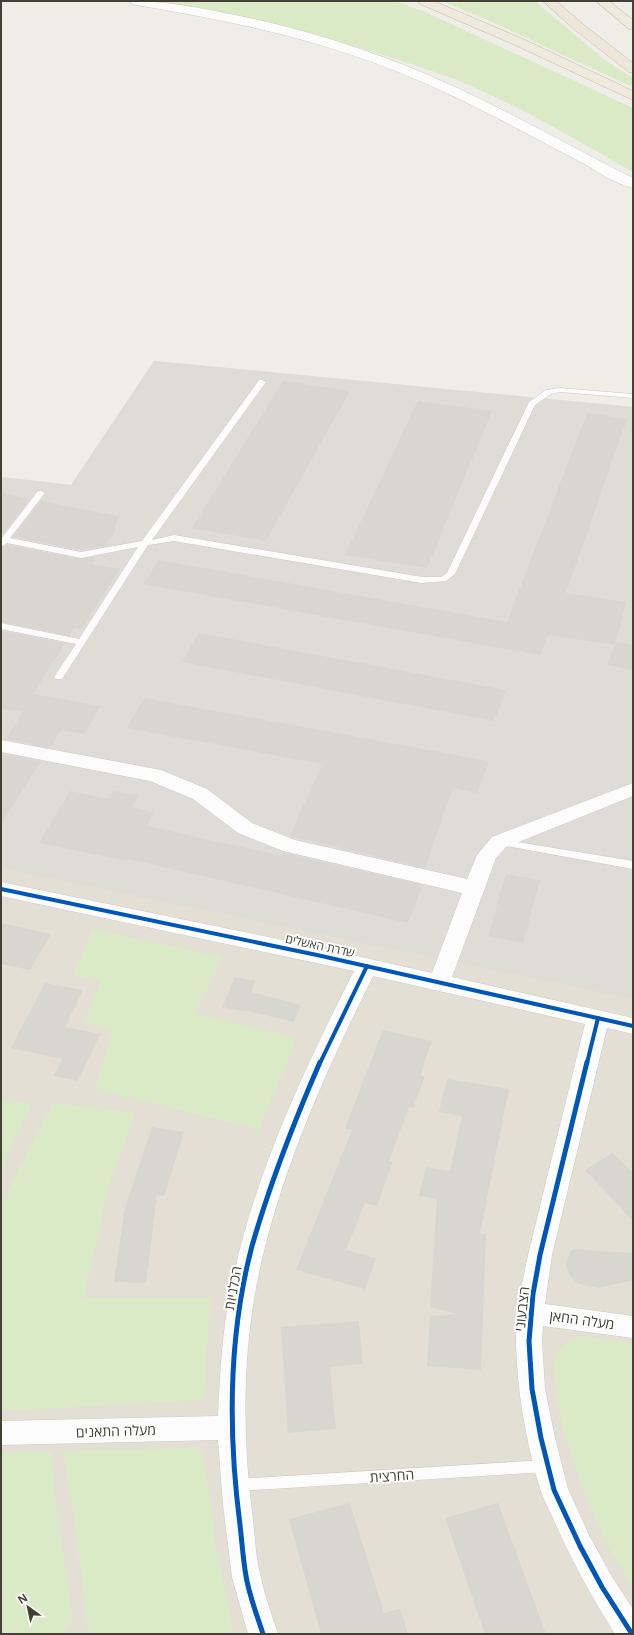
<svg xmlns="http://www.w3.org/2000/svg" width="634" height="1635" font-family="'Open Sans',Heebo,sans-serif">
<rect width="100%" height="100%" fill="#eeede8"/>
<polygon fill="#e3dfd5" points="154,361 633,407 633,1634 1,1634 1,477 71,485"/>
<polygon fill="#dedcd6" points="154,361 633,407 633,999 1,868 1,477 71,485"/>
<g fill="#daeac7">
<path d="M159 1H395L425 12 633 108V172C576 140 520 106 459 81 445 75 429 70 414 65 330 36 246 18 159 1Z"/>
<polygon points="442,1 535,1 606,61 633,78 633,86 630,86 492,22"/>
<polygon points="92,929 223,957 195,1013 297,1038 259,1129 95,1090 113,1030 84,1024 100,980 73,976"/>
<polygon points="1,1100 32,1104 1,1170"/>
<polygon points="53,1103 135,1113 109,1185 84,1298 210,1298 204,1400 19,1410 1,1409 1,1203"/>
<polygon points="581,1336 633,1343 633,1588 605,1541 582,1487 562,1426 553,1367 557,1352 569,1341"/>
<polygon points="200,1448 206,1474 216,1547 234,1634 85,1634 88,1630 74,1516 63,1451"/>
<polygon points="1,1452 51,1452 56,1506 73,1623 63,1634 1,1634"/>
</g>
<g fill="#d8d6d0">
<polygon points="283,381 350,391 266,541 192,528"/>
<polygon points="418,401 492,411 427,568 345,555"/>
<polygon points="587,413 627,419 566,593 626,602 615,645 548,635 540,655 143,584 159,560 507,622"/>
<polygon points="1,493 30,499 1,537"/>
<polygon points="41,501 118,516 115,532 104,546 81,550 13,537"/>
<polygon points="7,545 81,559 96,557 91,564 120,569 81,629 74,628 69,636 1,622 1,547"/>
<polygon points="1,631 65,643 33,694 100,706 84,734 61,730 50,748 6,739 23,712 1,709"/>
<polygon points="199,633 506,690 494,721 182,662"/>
<polygon points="617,642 633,645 633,670 607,665"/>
<polygon points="144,698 489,761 477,793 453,788 425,868 290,836 322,764 127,728"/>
<polygon points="1,754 41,761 1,824"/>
<polygon points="70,791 109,799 114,791 139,795 132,807 154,812 147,826 282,856 283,853 419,884 418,887 422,888 408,923 128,859 127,861 39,843"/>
<polygon points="506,874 540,880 523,943 488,936"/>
<polygon points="1,923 51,934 30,970 1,964"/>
<polygon points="235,977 255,981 251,992 301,1005 294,1022 243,1010 243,1011 222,1007"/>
<polygon points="45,983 83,990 65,1027 100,1034 78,1081 54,1076 62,1059 11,1048"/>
<polygon points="383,1030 432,1041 420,1075 425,1076 413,1108 409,1107 389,1161 393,1161 377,1206 365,1203 346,1250 376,1258 365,1289 296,1270 352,1130 345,1128"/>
<polygon points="447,1079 509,1089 480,1234 486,1234 481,1370 427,1366 430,1316 456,1314 430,1307 437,1199 419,1196 426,1167 450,1171 462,1116 439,1112"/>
<polygon points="152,1127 184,1132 164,1196 157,1195 146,1283 114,1282 125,1208"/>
<polygon points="613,1153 633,1173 633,1221 585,1170"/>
<polygon points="572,1249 633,1253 633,1280 599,1288 582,1285 575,1281 569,1274 566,1267 567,1259"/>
<polygon points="359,1321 363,1364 330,1367 336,1429 288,1433 281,1327"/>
<polygon points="350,1503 384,1613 400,1609 408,1634 321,1634 289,1519"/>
<polygon points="498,1503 546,1634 485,1634 445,1518"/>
</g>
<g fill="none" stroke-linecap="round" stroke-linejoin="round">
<defs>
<g id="service">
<polygon points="259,380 262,380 266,382 152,540 174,535 422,577 441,577 447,573 529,402 546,390 560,388 633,394 633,398 560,392 551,394 535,405 455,574 446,581 422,583 174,541 148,545 62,679 56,679 54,677 76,644 1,629 1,623 79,639 138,547 81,558 7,543 2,546 1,539 38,491 41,491 45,493 10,538 81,552 142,541"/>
<polygon points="499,839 633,861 633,869 495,844 494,842"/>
<polygon points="546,1460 551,1462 553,1466 551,1470 546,1472 237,1491 232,1489 230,1485 232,1481 237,1479"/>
</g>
<path id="minor" d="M1 740 161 770 207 789 252 823 295 840 467 879 477 855 492 837 633 783V796L506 847 496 858 452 977 633 1018V1034L607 1028 552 1255 545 1304 633 1316V1338L543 1326 542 1341 545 1389 555 1438 568 1489 590 1537 612 1577 633 1609V1634H615C593 1599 573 1563 556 1525 551 1513 544 1501 540 1489 526 1442 517 1391 516 1342 516 1313 522 1283 528 1255L585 1024 373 976C330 1063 289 1152 265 1247 242 1336 241 1429 253 1520 255 1539 256 1559 261 1578 265 1597 272 1615 278 1634H248L232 1577 223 1504 218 1440 1 1445V1421L218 1416C220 1375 222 1333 230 1293 252 1179 302 1074 354 971L1 896V882L317 947 432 973 462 893 283 851 238 833 193 799 150 781 1 752Z"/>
<path id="tertiary" d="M130 1C166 1 200 8 235 15 310 30 383 54 453 86 514 114 573 148 633 178V188C614 184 596 170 579 161 534 138 490 113 444 92 344 44 244 23 136 5L132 4Z"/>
<g id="trunk">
<polygon points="418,1 434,1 523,39 633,91 633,100 515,45 420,4"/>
<polygon points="596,1 609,1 633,20 633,30 629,29"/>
</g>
<polygon id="motorway" points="543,1 556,1 584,25 633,63 633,73 629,72 576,31"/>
</defs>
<use href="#service" stroke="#cdcbc5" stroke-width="1"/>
<use href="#minor" stroke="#cdcbc5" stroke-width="1"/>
<use href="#tertiary" stroke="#cdcbc5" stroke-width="1"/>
<use href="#trunk" stroke="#c6bca3" stroke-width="1"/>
<use href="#motorway" stroke="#c6bca3" stroke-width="1"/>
<use href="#service" fill="#fcfcfc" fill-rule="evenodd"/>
<use href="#minor" fill="#fcfcfc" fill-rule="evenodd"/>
<use href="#tertiary" fill="#fcfcfc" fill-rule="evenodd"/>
<use href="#trunk" fill="#eeeadd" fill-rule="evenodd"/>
<use href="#motorway" fill="#ebe6d8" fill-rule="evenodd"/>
<defs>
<g id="cycleway-far1">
<polyline points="1,889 317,955 633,1026"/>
<polyline points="320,1063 367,966"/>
<polyline points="587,1063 598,1018"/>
</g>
<g id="cycleway">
<polyline points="587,1062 540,1255 533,1294 529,1341 532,1389 541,1438 554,1490 580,1546 602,1587 632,1634"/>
<path d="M263 1634C257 1615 249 1595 246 1576 243 1559 242 1542 240 1525 228 1432 228 1337 252 1246 270 1183 294 1122 320 1062"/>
</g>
</defs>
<use href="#cycleway-far1" stroke="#fff" stroke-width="6"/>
<use href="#cycleway" stroke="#fff" stroke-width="8"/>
<use href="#cycleway-far1" stroke="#0057b8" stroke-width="4"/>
<use href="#cycleway" stroke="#0057b8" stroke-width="5"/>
</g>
<g text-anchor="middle" stroke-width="4" stroke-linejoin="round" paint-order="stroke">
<g font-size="12" fill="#443f34" stroke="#fff">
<text transform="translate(320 946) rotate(12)" y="4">שדרת האשלים</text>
</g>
<g font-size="14" fill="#443f34" stroke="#fff">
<text transform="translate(233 1288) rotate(-80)" y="5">הכלניות</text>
<text transform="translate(522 1309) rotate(-84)" y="5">הצבעוני</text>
<text transform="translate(582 1320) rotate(8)" y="5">מעלה החאן</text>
<text transform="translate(116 1431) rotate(-2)" y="5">מעלה התאנים</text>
<text transform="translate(392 1476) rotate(-4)" y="5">החרצית</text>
</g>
</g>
<rect width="634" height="1635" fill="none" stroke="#443f34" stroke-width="4"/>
<g transform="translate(28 1607) rotate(327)" stroke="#ffffff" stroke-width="3" paint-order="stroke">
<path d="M0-3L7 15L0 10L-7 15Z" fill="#443f34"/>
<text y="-6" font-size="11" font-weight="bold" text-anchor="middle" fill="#443f34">N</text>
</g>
</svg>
